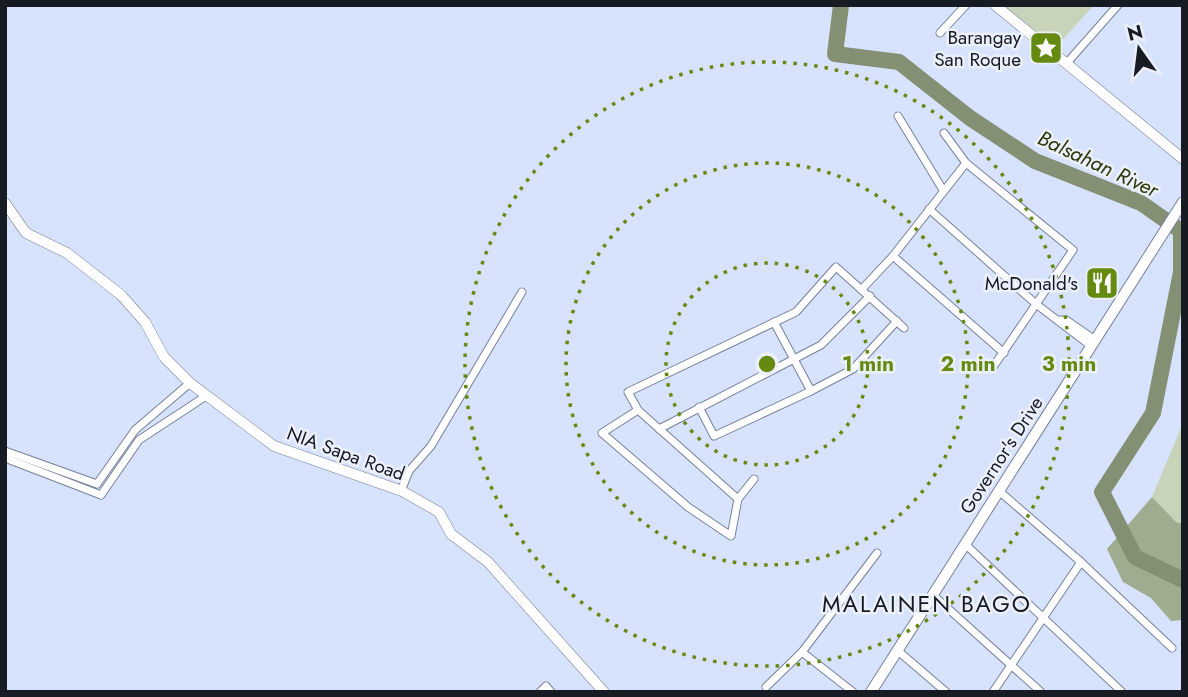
<svg xmlns="http://www.w3.org/2000/svg" width="1188" height="697" font-family="Jost,sans-serif">
<rect width="100%" height="100%" fill="#d7e3fd"/>
<g fill="#c8d4ba">
<polygon points="1003,5 1094,5 1056,47"/>
<polygon points="1183,423 1183,524 1176,522 1152,497"/>
</g>
<polygon fill="#a0ac8f" points="1152,497 1176,522 1183,524 1183,620 1171,621 1151,598 1123,582 1107,549"/>
<g fill="none" stroke-linecap="round" stroke-linejoin="round">
<polyline stroke="#849074" stroke-width="16" points="841,5 835,54 899,62 970,118 1035,161 1141,203 1181,231 1181,272 1153,413 1102,492 1135,557 1183,580"/>
<defs>
<g id="street">
<polyline points="940,33 966,5"/>
<polyline points="1066,64 1118,5"/>
<polyline points="898,116 943,190"/>
<polyline points="944,133 966,163 1073,250 993,367"/>
<polyline points="929,209 1036,304 1091,346"/>
<polyline points="893,256 1004,353"/>
<polyline points="862,289 893,256 966,163"/>
<polyline points="1059,320 1066,320 1095,340"/>
<polyline points="774,322 811,391"/>
<polyline points="699,407 714,436 811,391 853,369 897,321"/>
<polyline points="638,410 602,433 688,507 731,536 738,499 754,479"/>
<polyline points="659,429 821,345 870,296"/>
<polyline points="5,451 97,484"/>
<polyline points="5,458 101,495"/>
<polyline points="97,484 135,430 190,383"/>
<polyline points="401,491 409,471 431,446 522,292"/>
<polyline points="999,491 1081,562 1172,648"/>
<polyline points="101,495 139,440 206,396"/>
<polyline points="738,499 638,410 628,392 796,312 836,267 904,328"/>
<polyline points="965,544 1122,692"/>
<polyline points="933,595 1041,692"/>
<polyline points="897,650 946,692"/>
<polyline points="766,687 803,651"/>
<polyline points="540,692 546,686 551,692"/>
<polyline points="853,692 802,652 877,553"/>
<polyline points="993,692 1081,562"/>
</g>
<g id="secondary">
<polyline points="995,5 1183,159"/>
<polyline points="5,203 26,233 67,253 121,295 145,322 164,357 190,383 274,446 402,491 439,512 451,534 488,562 604,692"/>
</g>
<polyline id="primary" points="871,692 1183,202"/>
</defs>
<use href="#street" stroke="#768198" stroke-width="9"/>
<use href="#secondary" stroke="#768198" stroke-width="11"/>
<use href="#primary" stroke="#768198" stroke-width="12"/>
<use href="#street" stroke="#fff" stroke-width="7"/>
<use href="#secondary" stroke="#fff" stroke-width="10"/>
<use href="#primary" stroke="#fff" stroke-width="10"/>
</g>
<g fill="none" stroke="#658a10" stroke-width="3.5" stroke-dasharray="3.5 7">
<circle cx="767" cy="364" r="101"/>
<circle cx="767" cy="364" r="201"/>
<circle cx="767" cy="364" r="302"/>
</g>
<defs>
<symbol id="sight-square" viewBox="-11 -11 22 22"><rect x="-9" y="-9" width="18" height="18" rx="4" fill="#658a10" stroke="#ebf0fb"/><path d="M0-6L1.8-2.2L6-1.7L2.9 1.2L3.7 5.4L0 3.3L-3.7 5.4L-2.9 1.2L-6-1.7L-1.8-2.2Z" fill="#fff"/></symbol>
<symbol id="restaurant-square" viewBox="-11 -11 22 22"><rect x="-9" y="-9" width="18" height="18" rx="4" fill="#658a10" stroke="#ebf0fb"/><path d="M-5-6h1v4h1v-4h1v4h1v-4h1v5L-1.5 .5V6h-2V.5L-5-1ZM5-6V6H3V1.5H1.5Q1.5-4 5-6Z" fill="#fff"/></symbol>
</defs>
<g fill-rule="evenodd">
<use href="#sight-square" x="1027" y="29" width="38" height="38"/>
<use href="#restaurant-square" x="1083" y="264" width="38" height="38"/>
</g>
<g text-anchor="middle" stroke-width="5" stroke-linejoin="round" paint-order="stroke">
<g font-size="19" fill="#171b24" stroke="#ebf0fb" text-anchor="end">
<text x="1021" y="44">Barangay<tspan x="1021" dy="22">San Roque</tspan></text>
<text x="1078" y="290">McDonald's</text>
</g>
<g font-size="19" fill="#171b24" stroke="#ebf0fb">
<text transform="translate(346 453) rotate(20)" y="7">NIA Sapa Road</text>
<text transform="translate(1001 455) rotate(-57)" y="7">Governor's Drive</text>
</g>
<g font-size="21" font-style="italic" fill="#293908" stroke="#ebf0fb">
<text transform="translate(1098 164) rotate(25)" y="7">Balsahan River</text>
</g>
<g font-size="23" letter-spacing="2" fill="#171b24" stroke="#ebf0fb">
<text x="927" y="612">MALAINEN BAGO</text>
</g>
</g>
<circle cx="767" cy="364" r="10" fill="#658a10" stroke="#ebf0fb" stroke-width="3.5"/>
<g font-size="21" text-anchor="middle" font-weight="bold" fill="#658a10" stroke="#ebf0fb" stroke-width="5" stroke-linejoin="round" paint-order="stroke">
<text x="868" y="371">1 min</text>
<text x="968" y="371">2 min</text>
<text x="1069" y="371">3 min</text>
</g>
<rect width="1188" height="697" fill="none" stroke="#171b24" stroke-width="14"/>
<g transform="translate(1139 49) rotate(346)" stroke="#ebf0fb" stroke-width="5" paint-order="stroke">
<path d="M0-5L12 26L0 18L-12 26Z" fill="#171b24"/>
<text y="-10" font-size="19" font-weight="bold" text-anchor="middle" fill="#171b24">N</text>
</g>
</svg>
